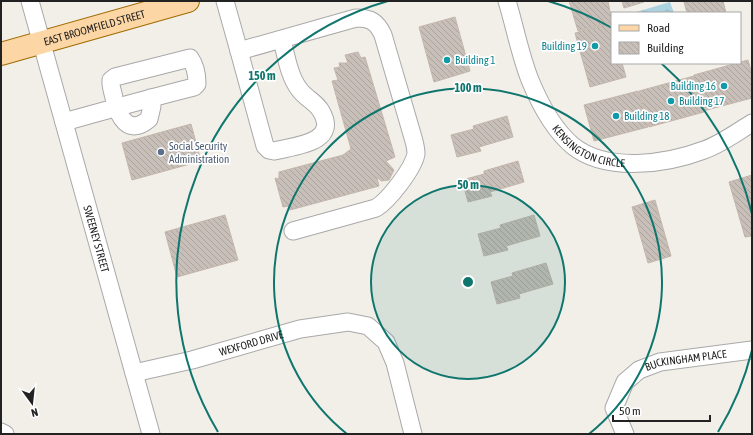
<svg xmlns="http://www.w3.org/2000/svg" width="753" height="435" font-family="'Asap Condensed',sans-serif">
<defs>
<pattern id="water-ripples" width="26" height="14" patternUnits="userSpaceOnUse"><rect width="26" height="14" fill="#aad3df"/><path d="M2 4q2-2 4 0t4 0M15 11q2-2 4 0t4 0" fill="none" stroke="#92b5bf"/></pattern>
<pattern id="building-back-hatch" width="6" height="6" patternUnits="userSpaceOnUse"><rect width="6" height="6" fill="#c7bfb8"/><path d="M-1 5l2 2M0 0l6 6M5-1l2 2" fill="none" stroke="#aba49e"/></pattern>
</defs>
<rect width="100%" height="100%" fill="#f2efe9"/>
<polygon fill="url(#water-ripples)" points="670,2 674,13 633,13"/>
<g fill="url(#building-back-hatch)" stroke="#c4b6ab">
<polygon points="569,1 608,1 612,22 578,31"/>
<polygon points="622,1 644,1 644,2 624,8"/>
<polygon points="723,1 726,13 687,13 684,2"/>
<polygon points="455,17 470,71 434,82 419,27"/>
<polygon points="611,23 612,63 622,63 626,77 590,87 575,33"/>
<polygon points="358,52 361,58 365,57 395,157 386,161 394,170 389,180 381,181 377,177 379,186 290,210 288,206 283,207 275,178 279,179 279,172 343,155 351,149 332,81 338,80 334,68 340,67 339,63 348,63 345,55"/>
<polygon points="748,60 752,74 752,98 703,111 694,75"/>
<polygon points="694,76 704,112 649,127 639,91"/>
<polygon points="638,91 648,127 594,141 584,105"/>
<polygon points="507,116 513,137 479,147 481,151 457,157 451,135 474,129 473,126"/>
<polygon points="191,124 201,161 132,180 122,143"/>
<polygon points="518,161 524,182 490,192 492,196 468,202 462,180 484,174 484,171"/>
<polygon points="752,175 752,236 745,237 729,182"/>
<polygon points="655,200 671,256 648,263 632,207"/>
<polygon points="225,215 238,260 177,277 165,232"/>
<polygon points="534,215 540,236 506,246 508,250 484,256 478,234 501,228 500,225"/>
<polygon points="546,263 553,284 519,294 520,298 497,304 491,282 513,276 512,273"/>
</g>
<g fill="none" stroke-linecap="round" stroke-linejoin="round">
<defs>
<g id="minor">
<path id="s1" d="M30 1 151 434"/>
<path d="M225 1 239 51 356 18C371 18 377 22 383 35L414 141C415 145 416 150 416 154 413 169 389 200 376 208L293 231"/>
<path id="s2" d="M507 1C515 27 520 55 530 80 539 102 554 130 573 146 607 173 667 164 704 150 721 144 737 132 752 123"/>
<path d="M239 51 265 146 269 150 274 151C294 146 340 143 321 111 316 102 305 98 299 89 289 76 286 55 282 40"/>
<path d="M64 122C107 110 150 98 194 87L197 84C197 76 195 65 190 58L115 77 111 80C110 85 113 92 114 98 118 116 128 137 149 119L152 106 150 98"/>
<path id="s3" d="M134 373 192 360 300 329 348 322 368 326 386 342 395 363 413 434"/>
<polyline points="1,432 5,434"/>
<path id="s4" d="M625 434 614 408 625 382 639 370 660 362 752 350"/>
</g>
<g id="major">
<path id="s5" d="M1 54 188 1"/>
</g>
</defs>
<use href="#minor" stroke="#a9a9a9" stroke-width="19"/>
<use href="#major" stroke="#a06b00" stroke-width="24"/>
<use href="#minor" stroke="#fff" stroke-width="17"/>
<use href="#major" stroke="#fcd6a4" stroke-width="22"/>
</g>
<circle cx="468" cy="282" r="97" fill="#0f766e" fill-opacity=".12"/>
<g fill="none" stroke="#0f766e" stroke-width="2">
<circle cx="468" cy="282" r="97"/>
<path d="M347 434A194 194 0 1 1 589 434"/>
<path d="M752 350A292 292 0 0 1 718 432M218 432A292 292 0 0 1 388 1M548 1A292 292 0 0 1 612 28M661 63A292 292 0 0 1 752 214"/>
</g>
<g fill="#0f9aa8" stroke="#fff" stroke-width="1.5">
<circle cx="595" cy="46" r="4"/>
<circle cx="447" cy="60" r="4"/>
<circle cx="724" cy="86" r="4"/>
<circle cx="671" cy="101" r="4"/>
<circle cx="616" cy="116" r="4"/>
</g>
<circle fill="#5c6f8a" stroke="#fff" stroke-width="1.5" cx="161" cy="152" r="4"/>
<g text-anchor="middle" stroke-width="3.5" stroke-linejoin="round" paint-order="stroke">
<g font-size="11" fill="#222" stroke="#fff">
<text dy="4" stroke="none"><textPath href="#s5" startOffset="97">EAST BROOMFIELD STREET</textPath></text>
<text dy="4" stroke="none"><textPath href="#s2" startOffset="176">KENSINGTON CIRCLE</textPath></text>
<text dy="4" stroke="none"><textPath href="#s1" startOffset="247">SWEENEY STREET</textPath></text>
<text dy="4" stroke="none"><textPath href="#s3" startOffset="121">WEXFORD DRIVE</textPath></text>
<text dy="4" stroke="none"><textPath href="#s4" startOffset="123">BUCKINGHAM PLACE</textPath></text>
</g>
<g font-size="11" fill="#0d838f" stroke="#fff" text-anchor="start">
<text x="587" y="50" text-anchor="end">Building 19</text>
<text x="455" y="64">Building 1</text>
<text x="716" y="90" text-anchor="end">Building 16</text>
<text x="679" y="105">Building 17</text>
<text x="624" y="120">Building 18</text>
</g>
<g font-size="11" fill="#4e5e75" stroke="#fff" text-anchor="start">
<text x="169" y="150">Social Security<tspan x="169" dy="13">Administration</tspan></text>
</g>
</g>
<circle cx="468" cy="282" r="6" fill="#0f766e" stroke="#fff" stroke-width="2"/>
<g font-size="12" text-anchor="middle" font-weight="bold" fill="#0f766e" stroke="#fff" stroke-width="3.5" stroke-linejoin="round" paint-order="stroke">
<text x="262" y="80">150 m</text>
<text x="468" y="92">100 m</text>
<text x="468" y="189">50 m</text>
</g>
<rect width="753" height="435" fill="none" stroke="#222222" stroke-width="4"/>
<rect x="611" y="12" width="130" height="52" fill="#ffffff" stroke="#a7a7a7"/>
<rect x="619" y="25" width="20" height="6" fill="#fcd6a4" stroke="#a7a7a7"/>
<text x="647" y="32" font-size="12" fill="#222222">Road</text>
<rect x="619" y="42" width="20" height="12" fill="url(#building-back-hatch)" stroke="#a7a7a7"/>
<text x="647" y="52" font-size="12" fill="#222222">Building</text>
<g transform="translate(32 403) rotate(165)" stroke="#ffffff" stroke-width="3" paint-order="stroke">
<path d="M0-3L7 15L0 10L-7 15Z" fill="#222222"/>
<text y="-6" font-size="11" font-weight="bold" text-anchor="middle" fill="#222222">N</text>
</g>
<path d="M613 415v6h97v-6" fill="none" stroke="#222222" stroke-width="2"/>
<text x="619" y="415" font-size="12" fill="#222222" stroke="#ffffff" stroke-width="3" paint-order="stroke">50 m</text>
</svg>
